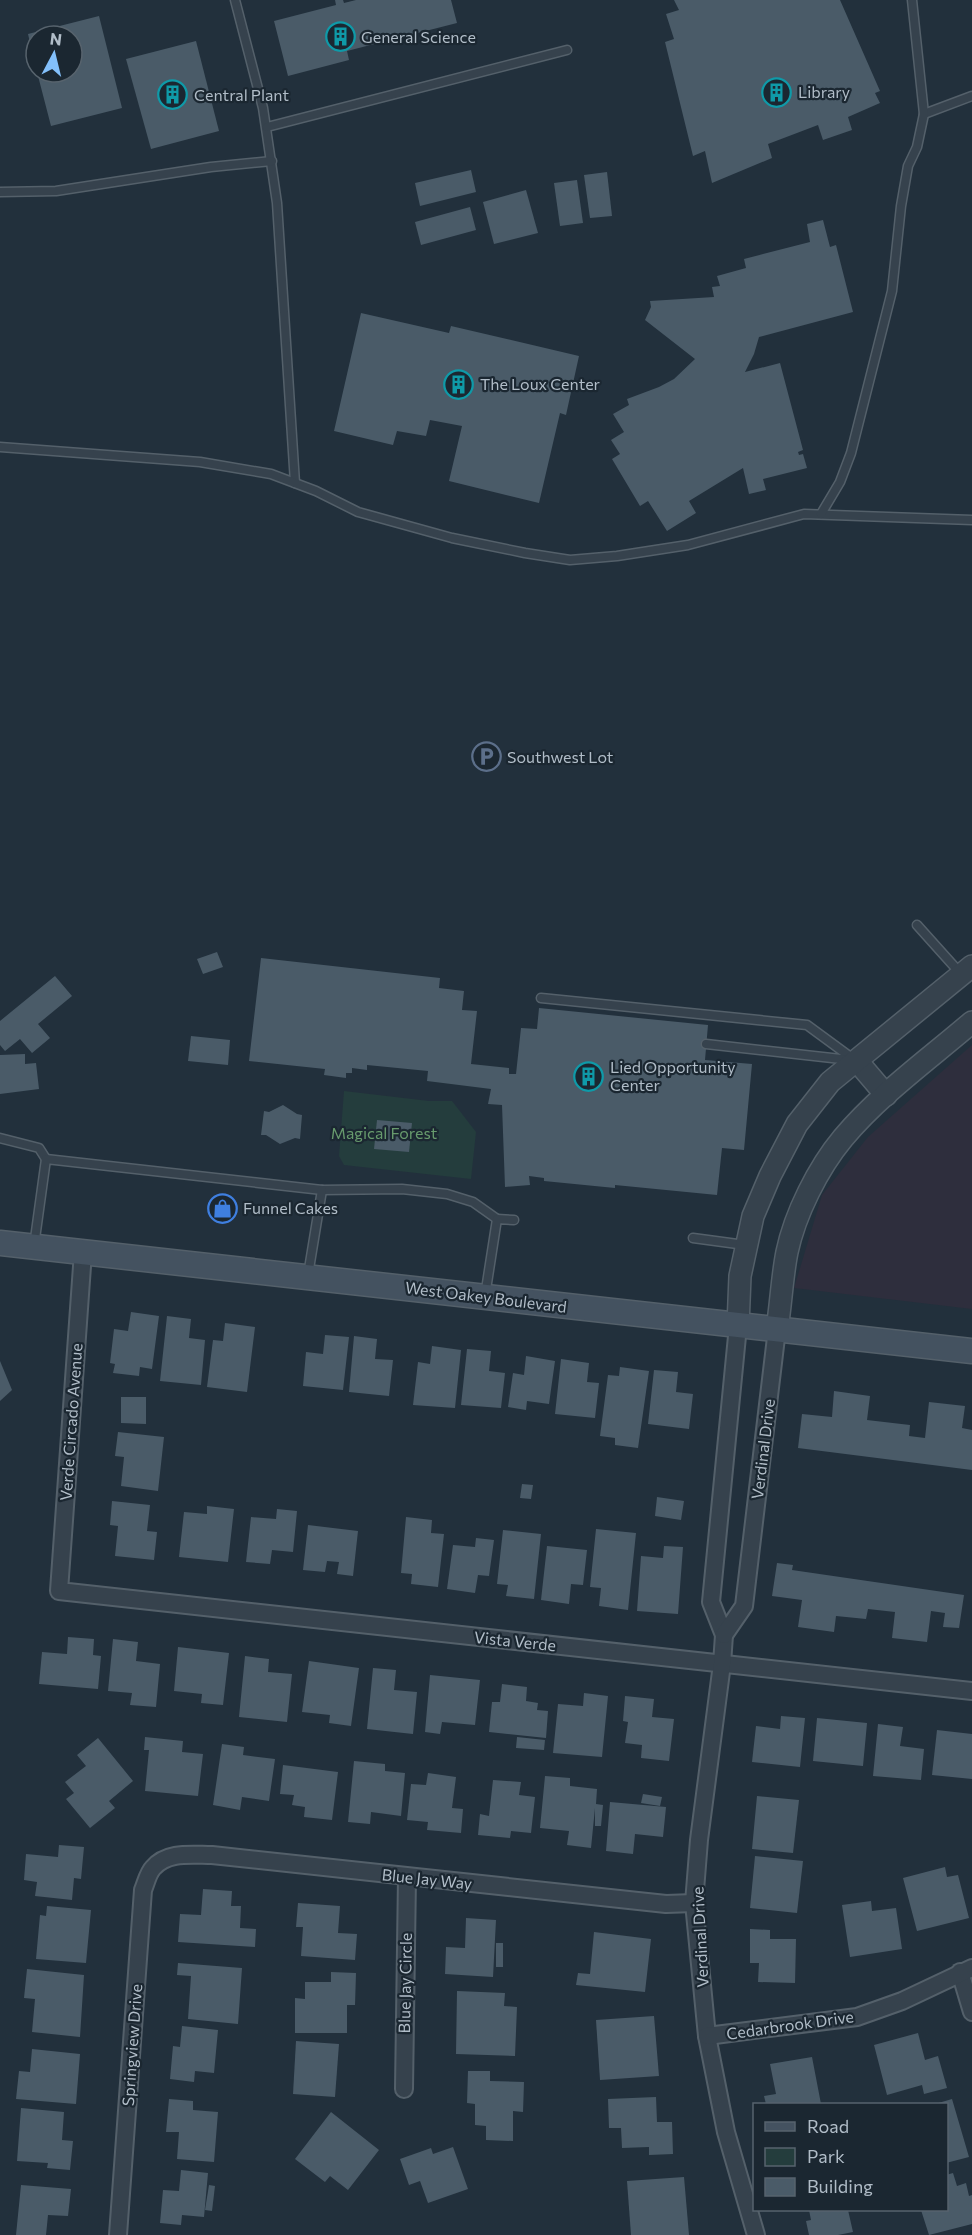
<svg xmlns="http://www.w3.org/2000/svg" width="972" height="2235" font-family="Commissioner,sans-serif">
<rect width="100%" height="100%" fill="#22303c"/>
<polygon fill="#2e2e3d" points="972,1045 972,1309 794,1288 822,1195 868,1137"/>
<polygon fill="#243d3d" points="344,1091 429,1101 452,1101 476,1132 471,1179 344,1165 339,1156"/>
<g fill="#4a5b68">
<polygon points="335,0 343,0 344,3 356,0 451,0 457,23 347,51 349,60 288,76 274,21 336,5"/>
<polygon points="674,0 840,0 880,91 875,93 880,103 848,117 852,130 823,140 818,125 768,144 772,158 712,183 705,151 693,156 665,42 674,39 666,14 679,10"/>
<polygon points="99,16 122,108 51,126 37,72 72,72 72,36 36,36 35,64 28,34"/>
<polygon points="196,41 219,131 151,149 126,59"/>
<polygon points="471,170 476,192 420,206 415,183"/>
<polygon points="607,172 612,216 590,218 584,175"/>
<polygon points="577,180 583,223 560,226 554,183"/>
<polygon points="526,190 538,233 494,244 483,202"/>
<polygon points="470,207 476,230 421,245 415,222"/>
<polygon points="823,220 830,247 836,245 853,312 759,337 754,354 745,372 780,363 803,450 798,452 799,455 803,454 807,468 763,479 766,490 749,494 743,468 689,501 696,513 667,531 648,501 640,506 612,459 620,454 611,440 624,432 613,414 629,405 627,399 659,387 674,379 695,359 645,320 651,307 650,301 714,297 712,287 720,286 717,276 746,268 744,259 810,242 807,224"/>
<polygon points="361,313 449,333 451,326 579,356 566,415 560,413 539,503 449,481 462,426 430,420 426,436 397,431 393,445 334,431"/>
<polygon points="217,952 223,967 203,974 197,959"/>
<polygon points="261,958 440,978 439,988 464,991 462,1010 477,1011 471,1064 509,1068 509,1074 516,1074 521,1028 537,1029 539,1008 708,1025 705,1060 752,1064 744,1150 722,1148 717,1195 615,1185 615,1188 544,1181 544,1178 529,1176 530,1185 505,1187 502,1105 488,1104 491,1089 427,1081 428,1071 367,1065 367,1070 352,1068 352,1073 346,1073 346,1078 324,1075 325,1069 249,1061"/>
<polygon points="55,976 72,996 38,1024 50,1038 32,1053 20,1039 5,1051 0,1045 0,1021"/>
<polygon points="191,1036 230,1040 228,1065 188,1061"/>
<polygon points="25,1054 25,1064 36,1063 39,1089 0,1094 0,1055"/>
<polygon points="283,1105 297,1114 302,1115 300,1139 295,1138 280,1144 266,1135 261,1135 264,1111 269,1112"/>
<polygon points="377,1120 412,1123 409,1152 374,1149"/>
<polygon points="214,1203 232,1205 231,1213 213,1211"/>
<polygon points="131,1312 159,1316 152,1369 140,1367 139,1376 113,1373 115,1364 110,1363 114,1329 128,1331"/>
<polygon points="167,1316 191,1319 189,1338 205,1340 201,1385 160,1381"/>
<polygon points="225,1323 255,1327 247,1392 207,1387 213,1340 223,1341"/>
<polygon points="325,1335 349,1337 343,1390 303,1386 306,1352 323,1354"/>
<polygon points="354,1336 377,1339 375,1359 393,1360 389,1396 349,1392"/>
<polygon points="432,1346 461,1350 455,1408 413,1405 418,1362 430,1364"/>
<polygon points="467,1349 491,1351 489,1371 505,1373 501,1408 461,1405"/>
<polygon points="526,1356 555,1361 549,1404 527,1401 526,1410 508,1407 513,1373 524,1375"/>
<polygon points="561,1359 589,1363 587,1382 599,1383 595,1418 555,1414"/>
<polygon points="0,1361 12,1390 0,1401"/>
<polygon points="620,1367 649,1371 638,1448 615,1445 615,1438 600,1436 608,1375 619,1376"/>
<polygon points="654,1370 678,1372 676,1392 693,1394 689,1429 648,1424"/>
<polygon points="834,1391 870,1396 867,1420 910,1425 909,1436 925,1438 929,1402 965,1406 962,1428 972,1430 972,1470 798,1448 802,1414 832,1417"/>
<polygon points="121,1397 146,1397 146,1424 121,1423"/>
<polygon points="118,1432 164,1437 158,1491 121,1486 124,1457 115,1456"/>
<polygon points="522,1484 533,1485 531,1499 520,1498"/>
<polygon points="657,1497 684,1501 681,1520 655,1516"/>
<polygon points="112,1501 150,1505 147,1531 157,1532 154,1560 115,1556 118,1526 110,1525"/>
<polygon points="207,1506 234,1509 228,1562 179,1557 184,1512 207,1514"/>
<polygon points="277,1509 297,1511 293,1552 272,1550 270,1564 246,1562 251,1517 276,1519"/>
<polygon points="406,1517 432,1520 431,1533 444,1534 438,1587 411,1584 412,1574 401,1573"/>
<polygon points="308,1525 358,1531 353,1576 337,1574 339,1562 327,1561 325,1572 303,1570"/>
<polygon points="596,1529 636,1533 628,1610 599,1606 601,1588 590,1587"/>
<polygon points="503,1530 541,1534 534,1599 506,1596 508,1585 497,1584"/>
<polygon points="476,1538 494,1540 489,1576 478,1575 475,1593 447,1589 453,1545 475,1547"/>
<polygon points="547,1546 587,1550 583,1585 571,1584 569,1604 541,1600"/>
<polygon points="664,1546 683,1547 678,1614 637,1611 641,1556 663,1558"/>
<polygon points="777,1563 793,1565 792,1570 964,1595 959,1628 943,1627 945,1613 931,1611 927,1642 892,1638 895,1612 868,1609 866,1619 836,1616 834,1632 798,1627 802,1600 772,1596"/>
<polygon points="68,1637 94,1639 93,1655 101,1656 98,1689 39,1684 42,1652 67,1654"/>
<polygon points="113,1639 138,1642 136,1661 160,1664 156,1707 130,1705 132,1693 108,1691"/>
<polygon points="178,1647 229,1653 223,1705 201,1703 202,1694 174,1691"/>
<polygon points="245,1656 269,1659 268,1672 292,1674 287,1722 239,1717"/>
<polygon points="309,1661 359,1668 351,1726 329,1723 330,1715 302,1712"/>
<polygon points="373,1668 396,1670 394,1690 417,1692 413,1734 367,1729"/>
<polygon points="430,1675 480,1680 475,1725 442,1722 440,1734 425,1732"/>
<polygon points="502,1684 527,1687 526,1701 538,1703 537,1710 548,1711 546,1738 489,1732 492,1702 500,1702"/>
<polygon points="584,1693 608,1696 602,1757 553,1753 558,1704 583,1706"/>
<polygon points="625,1696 654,1699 652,1717 674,1719 669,1761 641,1758 642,1745 625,1743 628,1722 623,1721"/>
<polygon points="781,1716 805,1718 800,1767 752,1762 756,1726 780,1729"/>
<polygon points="817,1718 867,1723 863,1766 813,1761"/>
<polygon points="878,1724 903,1727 900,1746 924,1749 921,1780 873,1776"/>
<polygon points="937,1730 972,1734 972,1779 932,1775"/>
<polygon points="145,1737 183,1741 182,1752 203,1754 198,1796 145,1791 149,1750 144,1750"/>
<polygon points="517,1737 545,1740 544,1750 516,1748"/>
<polygon points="98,1738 133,1781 109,1801 115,1808 90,1828 66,1799 74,1793 65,1782 86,1766 77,1755"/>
<polygon points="222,1744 244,1747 243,1755 275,1759 269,1801 242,1797 240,1810 213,1805"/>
<polygon points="354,1761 385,1764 385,1771 405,1773 401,1816 371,1812 370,1824 348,1822"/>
<polygon points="283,1765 338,1772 332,1820 304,1817 305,1807 292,1805 294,1795 280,1794"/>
<polygon points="428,1773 456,1777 452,1808 463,1809 461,1833 427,1830 428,1822 407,1820 411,1784 426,1785"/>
<polygon points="545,1776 570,1778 570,1786 597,1789 596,1804 603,1805 601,1826 595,1826 595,1808 591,1848 567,1845 569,1831 540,1828"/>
<polygon points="493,1780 521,1782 519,1795 535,1797 531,1833 511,1831 510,1838 478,1835 480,1814 489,1816"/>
<polygon points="643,1794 662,1797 660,1806 641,1803"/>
<polygon points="757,1796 799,1800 793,1853 752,1849"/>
<polygon points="610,1802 666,1807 663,1837 635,1834 633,1854 606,1851"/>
<polygon points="59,1845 84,1847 81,1879 74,1878 72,1900 35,1896 37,1882 24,1880 26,1854 58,1857"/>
<polygon points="755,1856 803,1861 797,1913 750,1908"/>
<polygon points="945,1867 947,1877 958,1875 969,1918 917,1931 903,1878"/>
<polygon points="203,1889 232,1891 231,1906 241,1906 240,1928 256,1929 255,1947 178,1942 180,1914 201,1915"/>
<polygon points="871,1901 872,1911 896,1908 902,1949 850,1957 842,1905"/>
<polygon points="298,1903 340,1906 338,1933 357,1934 355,1960 301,1956 303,1927 296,1927"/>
<polygon points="47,1906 91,1910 86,1963 36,1959 40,1915 46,1916"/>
<polygon points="466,1918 496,1920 493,1977 445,1974 446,1947 465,1948"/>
<polygon points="750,1929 770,1930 770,1939 796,1939 795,1983 758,1982 759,1963 750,1963"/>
<polygon points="594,1932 651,1939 645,1992 576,1985 578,1973 590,1974"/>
<rect x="496" y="1943" width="7" height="24"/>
<polygon points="178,1963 242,1968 238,2024 188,2019 191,1976 177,1975"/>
<polygon points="27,1969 84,1975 80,2037 32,2032 35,1999 24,1998"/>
<polygon points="331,1972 356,1973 355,2005 347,2005 347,2033 295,2033 295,1998 305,1999 305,1982 331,1982"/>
<polygon points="457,1991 505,1993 504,2006 517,2007 515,2056 456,2054"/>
<polygon points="654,2016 659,2076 600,2080 596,2020"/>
<polygon points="182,2026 218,2030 214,2073 195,2071 194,2082 170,2079 173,2046 180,2047"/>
<polygon points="918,2033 925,2060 938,2056 947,2088 924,2094 922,2085 887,2095 874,2045"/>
<polygon points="296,2041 339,2044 335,2097 293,2094"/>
<polygon points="32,2049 80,2054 76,2104 16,2099 19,2071 30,2072"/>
<polygon points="812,2057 821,2104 766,2104 764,2096 776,2094 770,2064"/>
<polygon points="468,2071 490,2071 490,2081 524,2082 523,2112 513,2111 513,2141 486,2140 486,2126 475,2125 475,2104 467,2103"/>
<polygon points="656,2097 657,2122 672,2122 673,2154 649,2155 649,2147 622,2148 621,2128 609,2128 608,2099"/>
<polygon points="169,2099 193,2101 193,2110 218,2112 214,2162 177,2159 179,2132 166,2132"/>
<polygon points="952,2099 969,2157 946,2163 946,2104 935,2104"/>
<polygon points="21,2108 64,2112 62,2140 73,2141 70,2170 47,2168 48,2163 17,2161"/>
<polygon points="331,2112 379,2150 348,2190 330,2176 325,2182 295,2159"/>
<polygon points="453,2147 468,2189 428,2203 420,2181 409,2185 400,2159 431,2148 433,2154"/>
<polygon points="181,2170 208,2173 204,2217 182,2215 181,2225 160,2223 163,2190 179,2191"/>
<polygon points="953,2173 957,2186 966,2183 969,2196 972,2195 972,2224 929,2235 921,2210 946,2210 946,2175"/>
<polygon points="684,2177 689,2235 631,2235 627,2181"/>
<polygon points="21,2185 71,2189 68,2216 48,2215 46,2235 16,2235"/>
<polygon points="209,2185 215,2186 212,2211 205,2210"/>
<polygon points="809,2210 848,2210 853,2232 838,2235 809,2235 806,2221 811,2220"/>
</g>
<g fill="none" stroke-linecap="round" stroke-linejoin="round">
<defs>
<g id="service">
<polyline points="235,0 263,108 277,203 295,483"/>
<polyline points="924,114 972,96"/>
<polyline points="267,127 567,50"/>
<polyline points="0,192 56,191 211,167 272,161"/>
<polyline points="0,447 200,462 271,474 316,491 358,512 452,538 525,553 570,560 617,556 688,545 804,514 972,520"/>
<polyline points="821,514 840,482 851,453 892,291 901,206 908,166 917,147 924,114 912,0"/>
<polyline points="917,925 961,974"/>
<polyline points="541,998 807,1025 856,1061"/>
<polyline points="706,1044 850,1060"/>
<polyline points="0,1138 39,1148 46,1159"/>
<polyline points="693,1238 745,1245"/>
<polyline points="34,1246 46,1159 322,1190 402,1189 447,1194 473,1202 497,1219"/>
<polyline points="308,1275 322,1190"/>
<polyline points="485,1296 497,1219 514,1220"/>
</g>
<g id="minor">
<polyline points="83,1252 59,1591 972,1691"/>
<polyline points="738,1326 711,1602 724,1635 722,1664 699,1840 694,1903 707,2036 726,2132 756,2235"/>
<polyline points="724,1635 744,1606 777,1329"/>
<polyline points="960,1972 972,2012"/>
<polyline points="707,2036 857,2017 902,2001 972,1968"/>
<polyline points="404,2089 407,1877"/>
<path d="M118 2235 143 1890C146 1883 148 1873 153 1868 167 1851 192 1855 212 1855L666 1904 694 1903"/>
</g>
<g id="tertiary">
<polyline points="857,1061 886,1095"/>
<polyline points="738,1326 740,1276 753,1216 770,1176 797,1124 830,1082 972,966"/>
<path d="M777 1329C781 1304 782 1277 787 1252 795 1214 818 1168 843 1138 880 1094 929 1059 972 1022"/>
</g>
<polyline id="secondary" points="0,1243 972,1351"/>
</defs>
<use href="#service" stroke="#54606a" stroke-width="11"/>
<use href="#minor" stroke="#54606a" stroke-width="20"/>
<use href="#tertiary" stroke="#54606a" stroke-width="24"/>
<use href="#secondary" stroke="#54606a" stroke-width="27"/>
<use href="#service" stroke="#36424d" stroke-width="8"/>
<use href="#minor" stroke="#36424d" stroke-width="16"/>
<use href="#tertiary" stroke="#36424d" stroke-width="21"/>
<use href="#secondary" stroke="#445260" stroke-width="24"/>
</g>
<defs>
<symbol id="building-ring" viewBox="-11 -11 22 22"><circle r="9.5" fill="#1b2731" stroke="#0f9aa8" stroke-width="1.5"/><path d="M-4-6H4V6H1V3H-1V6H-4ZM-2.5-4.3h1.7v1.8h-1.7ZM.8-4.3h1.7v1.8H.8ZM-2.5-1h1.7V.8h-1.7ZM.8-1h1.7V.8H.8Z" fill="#0f9aa8"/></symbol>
<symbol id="parking-ring" viewBox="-11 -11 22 22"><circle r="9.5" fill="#1b2731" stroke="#5c6f8a" stroke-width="1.5"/><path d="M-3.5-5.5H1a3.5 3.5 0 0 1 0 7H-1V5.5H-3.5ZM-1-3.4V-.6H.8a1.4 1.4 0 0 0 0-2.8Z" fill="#5c6f8a"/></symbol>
<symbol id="shop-ring" viewBox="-11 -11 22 22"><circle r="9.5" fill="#1b2731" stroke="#3f7fe0" stroke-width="1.5"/><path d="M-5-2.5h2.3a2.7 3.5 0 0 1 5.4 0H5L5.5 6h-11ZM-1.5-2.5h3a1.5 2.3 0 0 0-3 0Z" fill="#3f7fe0"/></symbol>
</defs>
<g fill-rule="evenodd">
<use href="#building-ring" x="324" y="20" width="33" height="33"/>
<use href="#building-ring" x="760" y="76" width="33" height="33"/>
<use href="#building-ring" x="156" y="78" width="33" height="33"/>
<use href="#building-ring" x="442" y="368" width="33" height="33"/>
<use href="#parking-ring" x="470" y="740" width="33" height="33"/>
<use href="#building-ring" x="572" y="1060" width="33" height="33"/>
<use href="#shop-ring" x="206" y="1192" width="33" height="33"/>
</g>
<g text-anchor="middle" stroke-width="4.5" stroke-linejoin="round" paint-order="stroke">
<g font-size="16" fill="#b1bdc8" stroke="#1b2731" text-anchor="start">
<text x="361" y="43">General Science</text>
<text x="798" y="98">Library</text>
<text x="194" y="101">Central Plant</text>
<text x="480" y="390">The Loux Center</text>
<text x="507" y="763">Southwest Lot</text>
<text x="610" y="1073">Lied Opportunity<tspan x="610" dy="18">Center</tspan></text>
<text x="243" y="1214">Funnel Cakes</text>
</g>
<g font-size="16" fill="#679a6d" stroke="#1b2731">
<text x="384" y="1139">Magical Forest</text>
</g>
<g font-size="16" fill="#b1bdc8" stroke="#1b2731">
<text transform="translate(486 1297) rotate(7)" y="6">West Oakey Boulevard</text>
<text transform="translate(71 1422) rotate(-86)" y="6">Verde Circado Avenue</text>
<text transform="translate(763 1449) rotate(-83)" y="6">Verdinal Drive</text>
<text transform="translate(515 1641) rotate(6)" y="6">Vista Verde</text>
<text transform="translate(427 1879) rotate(6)" y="6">Blue Jay Way</text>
<text transform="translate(700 1937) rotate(-93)" y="6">Verdinal Drive</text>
<text transform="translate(405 1983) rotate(-89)" y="6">Blue Jay Circle</text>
<text transform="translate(790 2025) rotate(-8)" y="6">Cedarbrook Drive</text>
<text transform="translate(132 2045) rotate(-86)" y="6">Springview Drive</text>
</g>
</g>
<rect x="753" y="2103" width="195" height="108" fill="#1b2731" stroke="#57636d" stroke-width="1.5"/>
<rect x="765" y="2122" width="30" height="9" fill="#445260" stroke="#57636d" stroke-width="1.5"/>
<text x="807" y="2133" font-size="18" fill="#b1bdc8">Road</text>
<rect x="765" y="2148" width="30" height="18" fill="#243d3d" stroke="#57636d" stroke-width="1.5"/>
<text x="807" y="2163" font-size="18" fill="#b1bdc8">Park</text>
<rect x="765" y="2178" width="30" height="18" fill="#4a5b68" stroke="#57636d" stroke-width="1.5"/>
<text x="807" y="2193" font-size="18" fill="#b1bdc8">Building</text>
<g transform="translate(54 54) rotate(7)"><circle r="28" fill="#1b2731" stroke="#57636d" stroke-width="1.5"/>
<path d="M0-4.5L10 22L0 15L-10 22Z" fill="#83c0fb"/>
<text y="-9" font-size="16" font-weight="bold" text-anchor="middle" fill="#b1bdc8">N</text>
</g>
</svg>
